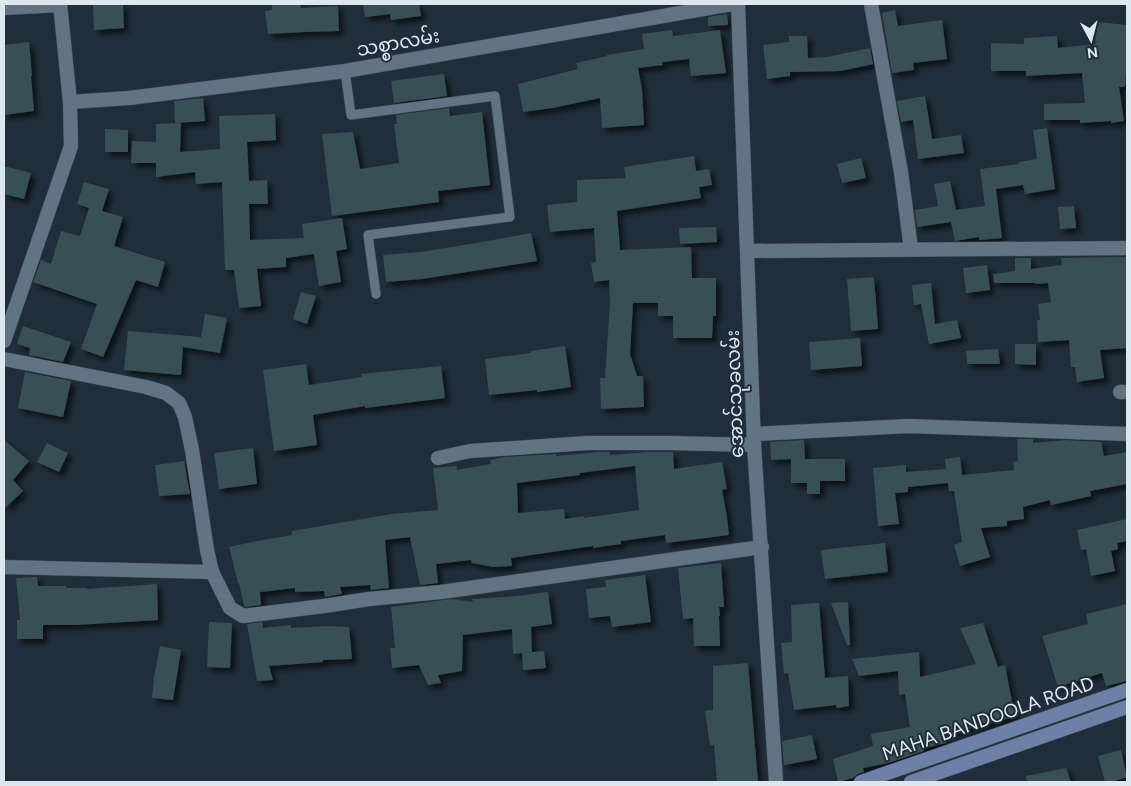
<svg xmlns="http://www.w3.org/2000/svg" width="1131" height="786" font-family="Figtree,'Noto Sans Myanmar',sans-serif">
<defs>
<filter id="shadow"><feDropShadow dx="4.5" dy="4.5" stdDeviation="2.5" flood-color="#0009"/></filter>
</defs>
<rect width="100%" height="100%" fill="#1f2e3a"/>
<g fill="#374f54" fill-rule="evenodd" filter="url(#shadow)">
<polygon points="93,4 123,4 124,28 94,30"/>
<polygon points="272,4 300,4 301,8 338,6 339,31 305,32 268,34 265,11 272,10"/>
<polygon points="363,4 419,4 421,16 391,20 390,14 365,17"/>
<polygon points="895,10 898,26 942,20 947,59 913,63 914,70 892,73 882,13"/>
<polygon points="727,14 728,25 708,26 708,17"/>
<polygon points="1097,22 1127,25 1127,58 1125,87 1119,87 1124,121 1111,123 1111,121 1080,123 1080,120 1044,120 1044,104 1085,103 1082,73 1026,76 1026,71 991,71 991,43 1024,44 1024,38 1057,36 1058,48 1095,44"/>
<polygon points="672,30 673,36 720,30 726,73 691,76 689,59 662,62 663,65 638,68 642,89 644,125 602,128 600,98 553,108 523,112 518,84 578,69 576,63 607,56 607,55 644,49 642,34"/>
<polygon points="789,36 807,36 808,58 827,57 870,48 873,64 841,71 790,72 790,76 767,79 763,45 789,42"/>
<polygon points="29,42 32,76 31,76 34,111 4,115 4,45"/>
<polygon points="444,74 447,96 394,103 391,81"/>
<polygon points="925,96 932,139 961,135 964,153 918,159 913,120 901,122 897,101"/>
<polygon points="203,98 205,121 175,123 174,101"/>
<polygon points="449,108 450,116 482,112 490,185 438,191 439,202 332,216 322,134 353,132 360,169 399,163 394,124 397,124 396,115"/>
<polygon points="275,114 276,140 247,142 249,181 267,180 268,204 249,204 250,240 304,238 302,224 342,218 347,249 336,251 341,282 319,286 314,254 286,258 286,267 257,269 261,306 239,308 234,270 225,270 222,182 196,184 195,172 156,177 156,163 131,163 132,141 156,142 156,124 181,123 180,152 220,149 219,116"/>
<polygon points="1047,128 1055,189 1025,194 1023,185 996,189 1002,238 979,240 979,237 955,241 951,222 917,227 915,210 938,206 934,184 950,181 956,210 985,206 980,169 1019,164 1019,162 1037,159 1033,130"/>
<polygon points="105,129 128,130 128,152 105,152"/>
<polygon points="694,156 696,171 709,169 712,185 699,187 701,198 617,211 620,250 691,247 692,278 716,278 716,316 713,316 712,338 673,338 673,316 658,316 658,303 633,303 630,354 637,376 643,376 644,407 601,409 600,378 605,378 610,303 609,280 594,282 591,263 596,262 594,228 550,232 547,205 577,202 577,180 626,178 624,167"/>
<polygon points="861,158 866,178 842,183 837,164"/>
<polygon points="4,166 31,173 24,199 4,194"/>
<polygon points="84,182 109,189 102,211 123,217 114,246 165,262 158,287 136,280 103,357 81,349 97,304 33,282 41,260 51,264 61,231 80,236 89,208 77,204"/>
<polygon points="1074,206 1076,228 1060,229 1058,207"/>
<polygon points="716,227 717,242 680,244 679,228"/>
<polygon points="531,233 537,261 422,279 386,282 383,255 421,252 482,242"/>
<polygon points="1127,257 1127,348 1100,350 1104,378 1077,382 1075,367 1071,367 1069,340 1038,342 1037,320 1040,320 1038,304 1051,302 1048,283 1035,284 1035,283 994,283 993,274 1015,271 1015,258 1031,258 1031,269 1062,265 1061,258"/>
<polygon points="987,265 990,290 966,293 963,268"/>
<polygon points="874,277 878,329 851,331 847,279"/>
<polygon points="931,283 935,324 957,320 961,338 929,344 921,304 914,305 912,285"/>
<polygon points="301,292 316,296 307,324 293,319"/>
<polygon points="205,314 227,318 220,353 183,347 181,375 124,370 128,331 201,337"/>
<polygon points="23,326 71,342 63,362 29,355 30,348 17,344"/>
<polygon points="860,338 862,366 811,370 809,342"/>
<polygon points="1015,344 1036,344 1036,365 1015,364"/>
<polygon points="565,346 571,387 537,392 537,390 489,395 485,359 531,353 531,351"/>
<polygon points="998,349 1000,364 967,364 966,351"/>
<polygon points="306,364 309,385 362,377 361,374 441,366 445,398 365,408 365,406 313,415 317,445 274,451 263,370"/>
<polygon points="25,372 71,381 63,417 18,408"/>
<polygon points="1017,439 1033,439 1033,443 1065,440 1101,442 1104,456 1127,452 1127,484 1090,491 1091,496 1051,505 1050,500 1023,507 1024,519 1007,521 1007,526 981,528 990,557 960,566 954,545 962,542 954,491 949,491 948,483 908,487 908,492 895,493 899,524 878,526 873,468 906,465 906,472 946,469 945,459 960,457 962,475 1014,470 1013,462 1018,461"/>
<polygon points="4,440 29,461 13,480 23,491 4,509"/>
<polygon points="804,440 805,459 845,459 845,481 820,481 820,494 807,494 807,483 791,483 791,459 771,460 770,442"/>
<polygon points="47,443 68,453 59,472 37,462"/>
<polygon points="253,448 257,484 219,489 214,453"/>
<path d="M598 452H609L610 455 649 452H673L674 469 722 462 727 489 722 490 727 517 729 535 666 543 665 535 621 541V544L593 548V546L511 558 512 566 493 567 472 563 471 560 436 564 438 583 420 585 410 537 385 540 389 588 371 590 370 585 340 587 342 594 325 597 324 591 295 592V588L260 592 261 605 245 607 244 606 239 583H238L229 547 257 541 292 535V531L391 514 438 510 433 468 456 466 457 470 491 464 490 460 504 457 556 454V456ZM635 466 639 510 584 518V516L565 519 564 509 518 513 517 483 580 475V473Z"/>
<polygon points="184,461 190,494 159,496 155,465"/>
<polygon points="1127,519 1127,541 1117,543 1118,549 1111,551 1115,571 1091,576 1086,549 1081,550 1077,530"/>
<polygon points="885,543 888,572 825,579 821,550"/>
<polygon points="721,563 724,607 719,607 720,616 719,616 720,646 694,646 693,618 683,619 678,568"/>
<polygon points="645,575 651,622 612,627 610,616 589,618 586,589 606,587 605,580"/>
<polygon points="37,577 38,586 66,586 66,588 87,588 87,589 157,584 158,620 76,625 43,625 43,639 17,639 17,620 20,620 16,578"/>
<polygon points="548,592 552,624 531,627 532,652 513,654 512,629 463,635 462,671 438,675 441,683 428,685 419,665 392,668 390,648 395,648 391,607 451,599 473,602 472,599 518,596"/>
<polygon points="848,602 850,645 847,645 831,603"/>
<polygon points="819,603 825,678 848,676 849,706 837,708 836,705 794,710 788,673 784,674 781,643 792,642 791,605"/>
<polygon points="1127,604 1127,681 1106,686 1102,673 1058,687 1042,636 1088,624 1086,614"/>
<polygon points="209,622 232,623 230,668 207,667"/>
<polygon points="262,622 263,628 291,625 291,628 328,626 349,627 352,659 323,660 323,662 269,666 273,680 257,681 247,624"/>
<polygon points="983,623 998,667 1005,665 1015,717 944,735 946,743 924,748 924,751 888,763 863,768 864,772 858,774 853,778 838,782 833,759 873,746 871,734 910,727 905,694 899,695 898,671 859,676 852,659 919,652 920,677 976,664 960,628"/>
<polygon points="160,646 181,650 173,700 152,698 154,677"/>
<polygon points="544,651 546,668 523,670 522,653"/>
<polygon points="748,663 758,782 717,782 714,745 710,746 705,711 713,710 713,666"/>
<polygon points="812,735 817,759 784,765 782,741"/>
<polygon points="1121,750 1127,777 1111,782 1105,782 1098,756"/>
<polygon points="1066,768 1071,782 1027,782 1026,776"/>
</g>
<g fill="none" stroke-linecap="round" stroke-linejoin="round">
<defs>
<polyline id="service" points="345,71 351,115 495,96 510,217 368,235 376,294"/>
<g id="minor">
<polyline points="738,4 754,445 776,782"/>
<polyline points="871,4 901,172 911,249"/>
<polyline points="4,8 60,5"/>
<polyline points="70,102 129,98 345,71 732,4"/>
<polyline points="748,251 1127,248"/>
<polyline points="4,341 71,146 70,102 60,4"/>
<polyline points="4,359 146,387 166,393 179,403 185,417 192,450 207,550 212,572 230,608 243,616 324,606 369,599 441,592 762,547"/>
<polyline points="1120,392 1127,392"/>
<polyline points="755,434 908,426 1127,434"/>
<polyline points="438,458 470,451 587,443 671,443 754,445"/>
<polyline points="4,567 212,572"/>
</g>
<g id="secondary">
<polyline points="861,782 1127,690"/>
<polyline points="911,782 1127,707"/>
</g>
</defs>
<use href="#service" stroke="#3f4c57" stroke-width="10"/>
<use href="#minor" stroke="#3f4c57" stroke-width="15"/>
<use href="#secondary" stroke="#3f4c57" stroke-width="15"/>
<use href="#service" stroke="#627382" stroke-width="9"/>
<use href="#minor" stroke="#627382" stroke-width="14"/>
<use href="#secondary" stroke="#6e80a5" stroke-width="14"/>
</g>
<g text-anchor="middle" stroke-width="4" stroke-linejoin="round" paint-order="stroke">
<g font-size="19" fill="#dde7ef" stroke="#1f2e3a">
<text transform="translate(398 42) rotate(-10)" y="7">သစ္စာလမ်း</text>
<text transform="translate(734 394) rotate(-92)" y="7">အောင်သုခလမ်း</text>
<text transform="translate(988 718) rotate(-19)" y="7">MAHA BANDOOLA ROAD</text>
</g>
</g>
<rect width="1131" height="786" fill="none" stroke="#dde7ef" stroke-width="10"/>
<g transform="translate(1091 40) rotate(173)" stroke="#1f2e3a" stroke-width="4" paint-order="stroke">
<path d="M0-4L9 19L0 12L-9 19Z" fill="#dde7ef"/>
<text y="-8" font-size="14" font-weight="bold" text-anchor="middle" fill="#dde7ef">N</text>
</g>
</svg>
